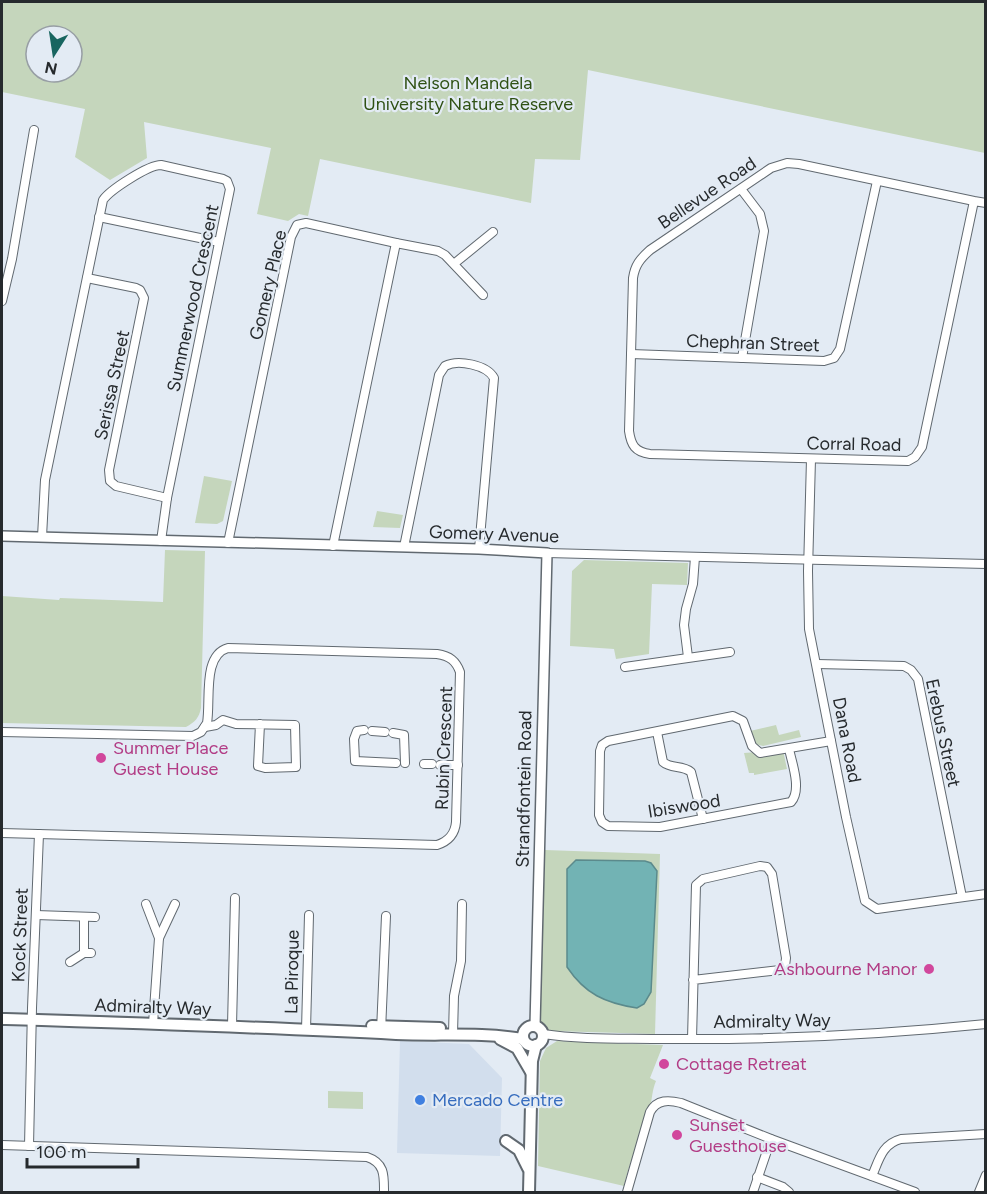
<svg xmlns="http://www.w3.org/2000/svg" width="987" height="1194" font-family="Figtree,sans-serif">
<rect width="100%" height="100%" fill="#e3ebf4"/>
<polygon fill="#d2deed" points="400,1041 469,1044 502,1078 500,1156 397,1153"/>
<g fill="#c5d6bc" fill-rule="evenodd">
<path d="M2 2H985V153L588 70 580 160 535 159 531 203 320 159 308 216 299 214 288 221 257 214 271 148 144 122 147 158 110 180 75 157 85 109 2 92ZM36 36H72V72H36Z"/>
<polygon points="204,476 232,481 223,521 217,524 195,523"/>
<polygon points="377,511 403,515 400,528 373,527"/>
<path d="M165 550 205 551 201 708C199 718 195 722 186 727L2 723V596L59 600 60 598 163 602Z"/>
<polygon points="584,560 688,563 687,585 652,584 649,654 616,659 614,649 570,646 572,571"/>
<polygon points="776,725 779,735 799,730 801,737 763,746 755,744 750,731"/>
<polygon points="783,750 787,769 754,775 754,773 749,773 744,753"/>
<path d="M545 850 660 854 655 1034 552 1031C544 1029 540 1025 537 1016Z"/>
<path d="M557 1041 663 1045 650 1078 656 1081C652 1090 652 1100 650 1109 641 1135 630 1159 624 1186L538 1166 540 1061 546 1048Z"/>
<polygon points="328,1091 363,1092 363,1109 328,1108"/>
</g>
<path fill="#72b3b4" stroke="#5b8a8c" stroke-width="1.5" d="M576 860 645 861 651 863 657 871 651 992 644 1004 637 1008C605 1003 585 994 567 967V869Z"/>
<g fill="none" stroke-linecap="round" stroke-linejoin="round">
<defs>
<g id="minor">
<polyline points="741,189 760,214 764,231 742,358"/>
<path d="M974 201 922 447 915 457 908 461 650 454C635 452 631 445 629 431L633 278C635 265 640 259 650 250L771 168 787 163 799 164 974 201 986 203"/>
<polyline points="99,217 219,242"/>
<polyline points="396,243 438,251 445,255 483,295"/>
<polyline points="455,263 493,232"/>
<polyline points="87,278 136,288 140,290 144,298 109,470 110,481 116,486 167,498"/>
<polyline points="2,301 12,259 34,130"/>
<polyline points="631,354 824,361 834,358 840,349 877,181"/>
<polyline points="811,459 808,571 809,629 846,817 865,901 877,909 986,894"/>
<path d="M42 537 45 480 103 200C110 190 148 165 161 165L223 179 227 181 230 189 167 498 161 541"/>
<polyline points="228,543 291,237 297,225 306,223 396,243 333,546"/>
<path d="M404 547 439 375 445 366C458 359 487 365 494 378L479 549"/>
<polyline points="547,553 986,564"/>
<polyline points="688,657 684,625 686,609 693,584 695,557"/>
<polyline points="817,664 904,666 911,670 918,679 962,897"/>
<polyline points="625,667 730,652"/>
<polyline points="205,727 216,725 223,720 236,724 295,725 296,767 265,768 258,766 260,724"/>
<polyline points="364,730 357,731 354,739 355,761 396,763"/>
<polyline points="372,731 385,732"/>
<path d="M2 732 193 736 201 732 207 723C211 701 202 655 228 648L437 654C450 656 456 661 460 672L456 822C455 834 449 841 437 845L2 833"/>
<path d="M657 732 663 762C671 769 683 765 691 772L703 819"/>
<polyline points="393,733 404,735 405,763"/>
<path d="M789 749C792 763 802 790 791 802L660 827 608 826 602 822 599 815 600 751 602 745 608 741 733 716 743 721 752 746 760 753 831 741"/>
<polyline points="424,764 432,764"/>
<polyline points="440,765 458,765"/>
<polyline points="146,904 159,938"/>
<polyline points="36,915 95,917"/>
<polyline points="84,917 84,953 91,953"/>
<polyline points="70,962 84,953"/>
<polyline points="153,1024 159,938 175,904"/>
<polyline points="232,1026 235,898"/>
<polyline points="306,1030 309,915"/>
<polyline points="381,1031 386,916"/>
<polyline points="453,1034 454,996 461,961 462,904"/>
<path d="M543 1034C583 1040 625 1038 666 1039 773 1040 879 1035 986 1024"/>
<polyline points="692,1039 696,885 703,879 760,866 767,867 772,874 786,958 785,966 780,970 693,980"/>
<path d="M2 1145 367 1157C385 1163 384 1176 384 1192"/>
<polyline points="29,1146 32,1008 39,834"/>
<path d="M872 1176C879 1160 882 1144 901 1139L986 1134"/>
<polyline points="757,1177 783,1187 789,1192"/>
<path d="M627 1192 650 1112C657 1099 669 1100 681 1103L771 1139 915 1192"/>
<polyline points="753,1192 771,1139"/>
<polyline points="979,1192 986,1175"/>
</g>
<polyline id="tertiary" points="2,536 479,549 547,553 535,1026"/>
<g id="secondary">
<path d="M2 1019C133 1023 265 1027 396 1034 439 1036 480 1032 523 1039"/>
<circle cx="533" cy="1036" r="10"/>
<polyline points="372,1026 440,1028"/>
<polyline points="500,1039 517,1048 531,1072"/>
<polyline points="506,1141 519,1150 528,1168"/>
<polyline points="529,1192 532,1061 536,1045"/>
</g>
</defs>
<use href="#minor" stroke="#616970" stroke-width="10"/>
<use href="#tertiary" stroke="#616970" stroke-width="12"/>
<use href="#secondary" stroke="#616970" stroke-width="14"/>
<use href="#minor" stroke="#fff" stroke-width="8"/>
<use href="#tertiary" stroke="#fff" stroke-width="9"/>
<use href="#secondary" stroke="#fff" stroke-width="10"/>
</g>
<g fill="#d1479c" stroke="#e3ebf4" stroke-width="2">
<circle cx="101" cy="758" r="6"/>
<circle cx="929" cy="969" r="6"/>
<circle cx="664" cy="1064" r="6"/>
<circle cx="677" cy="1135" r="6"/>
</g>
<circle fill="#3f7fe0" stroke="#e3ebf4" stroke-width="2" cx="420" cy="1100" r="6"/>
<g text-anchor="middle" stroke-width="4.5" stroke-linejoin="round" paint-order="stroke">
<g font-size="18" fill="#2f5114" stroke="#e3ebf4">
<text x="468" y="89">Nelson Mandela<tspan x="468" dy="21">University Nature Reserve</tspan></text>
</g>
<g font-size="18" fill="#262a2d" stroke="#e3ebf4">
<text transform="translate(707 193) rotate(-34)" y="6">Bellevue Road</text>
<text transform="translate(268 285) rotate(-77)" y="6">Gomery Place</text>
<text transform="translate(193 298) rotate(-78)" y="6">Summerwood Crescent</text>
<text transform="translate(753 343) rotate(2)" y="6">Chephran Street</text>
<text transform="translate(112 385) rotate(-78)" y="6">Serissa Street</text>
<text transform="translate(854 444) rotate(1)" y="6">Corral Road</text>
<text transform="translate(494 534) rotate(2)" y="6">Gomery Avenue</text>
<text transform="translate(943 733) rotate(78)" y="6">Erebus Street</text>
<text transform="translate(847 740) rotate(79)" y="6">Dana Road</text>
<text transform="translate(444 748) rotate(-88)" y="6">Rubin Crescent</text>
<text transform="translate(524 789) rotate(-89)" y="6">Strandfontein Road</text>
<text transform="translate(684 806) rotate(-9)" y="6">Ibiswood</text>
<text transform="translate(20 935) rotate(-88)" y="6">Kock Street</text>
<text transform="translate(292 972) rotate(-89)" y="6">La Piroque</text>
<text transform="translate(153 1007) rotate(2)" y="6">Admiralty Way</text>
<text transform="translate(772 1021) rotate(-1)" y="6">Admiralty Way</text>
</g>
<g font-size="18" fill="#b23c85" stroke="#e3ebf4" text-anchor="start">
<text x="113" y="754">Summer Place<tspan x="113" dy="21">Guest House</tspan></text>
<text x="917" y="975" text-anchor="end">Ashbourne Manor</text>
<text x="676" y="1070">Cottage Retreat</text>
<text x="689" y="1131">Sunset<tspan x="689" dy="21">Guesthouse</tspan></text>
</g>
<g font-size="18" fill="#366cbe" stroke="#e3ebf4" text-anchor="start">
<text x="432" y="1106">Mercado Centre</text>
</g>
</g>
<rect width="987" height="1194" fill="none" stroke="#262a2d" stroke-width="6"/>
<g transform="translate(54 54) rotate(192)"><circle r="28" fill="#e3ebf4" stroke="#979ea4" stroke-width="1.5"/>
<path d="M0-4.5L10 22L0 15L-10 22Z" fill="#186560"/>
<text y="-9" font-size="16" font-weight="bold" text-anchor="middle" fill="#262a2d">N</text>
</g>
<path d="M27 1158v9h111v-9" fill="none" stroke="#262a2d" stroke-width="3"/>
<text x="36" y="1158" font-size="18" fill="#262a2d" stroke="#e3ebf4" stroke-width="4.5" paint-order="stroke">100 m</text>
</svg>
